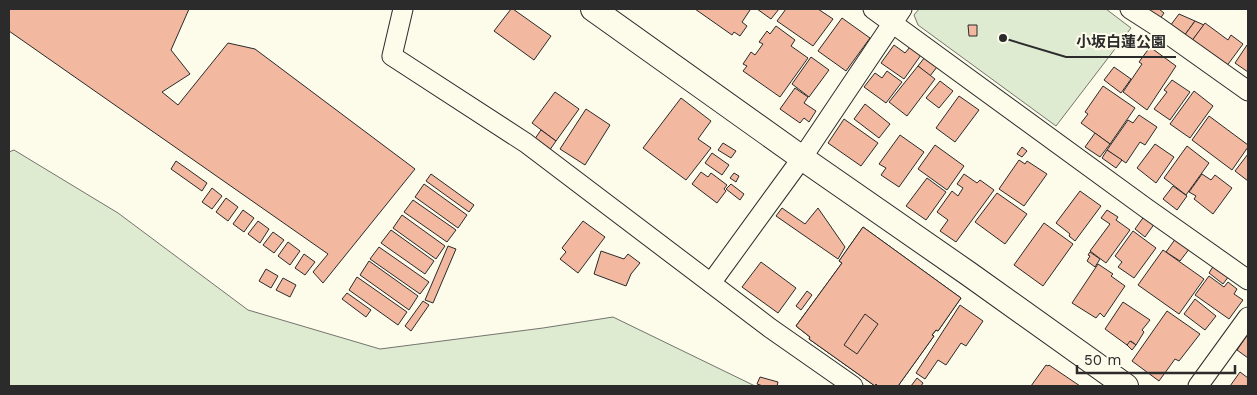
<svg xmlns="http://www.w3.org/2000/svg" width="1257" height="395" font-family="'Work Sans','Noto Sans JP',sans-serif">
<rect width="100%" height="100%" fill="#fdfbea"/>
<g fill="#deebd1" stroke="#74746e">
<polygon points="919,9 1106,9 1131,28 1056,126 918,25 914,15"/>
<polygon points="14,150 118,213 248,310 380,349 543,328 613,317 755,386 9,386 9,152"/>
</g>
<g fill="#f2b8a0" stroke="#2b2b2b" fill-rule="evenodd">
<polygon points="9,9 189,9 171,50 190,74 162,92 178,105 228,43 255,49 415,169 323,283 313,272 328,254 9,31"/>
<polygon points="511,9 513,9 551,36 534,60 494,31"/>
<polygon points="695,9 748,9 750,10 742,22 747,26 740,36 734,32 732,35"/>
<polygon points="757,9 779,9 771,19"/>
<polygon points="786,9 818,9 833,19 813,46 777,21"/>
<polygon points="1147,9 1159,9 1164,13 1160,19"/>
<polygon points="1179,14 1195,21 1184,36 1170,26"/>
<polygon points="842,18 870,38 846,71 818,51"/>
<polygon points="1195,21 1204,25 1191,42 1184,36"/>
<polygon points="1205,23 1228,40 1231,35 1243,44 1226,67 1191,42"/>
<polygon points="968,25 977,25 977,36 969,36"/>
<polygon points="776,26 795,40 791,46 808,58 780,97 743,71 747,66 743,64 751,52 755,55 763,44 759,42 767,31 770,34"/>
<polygon points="894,45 905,53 910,47 921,55 904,79 881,63"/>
<polygon points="1247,45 1248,46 1248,72 1235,63"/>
<polygon points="1150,47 1176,66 1147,110 1123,92 1142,64 1139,62"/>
<polygon points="811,57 829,70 809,97 792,84"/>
<polygon points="925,57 937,67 930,76 918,66"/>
<polygon points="918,66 935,79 907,116 889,102"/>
<polygon points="1114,67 1131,79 1121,93 1104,80"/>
<polygon points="887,71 902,82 886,103 864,87 875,73 882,78"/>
<polygon points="1172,80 1190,92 1170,120 1154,109 1167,92 1164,90"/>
<polygon points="940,81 953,91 939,108 926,98"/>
<polygon points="1103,86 1135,108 1110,144 1081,123 1088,114 1085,112"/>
<polygon points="795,88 808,97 804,103 816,111 809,122 804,118 800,123 780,109"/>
<polygon points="1194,91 1213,106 1190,138 1170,124"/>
<polygon points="555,92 579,109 556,141 532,123"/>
<polygon points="959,96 979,110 955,142 936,128"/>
<polygon points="681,98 711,121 698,139 711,148 686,180 643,148"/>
<polygon points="865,104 890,124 879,138 854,119"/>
<polygon points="586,109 610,125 585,165 560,149"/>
<polygon points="1139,115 1157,127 1145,145 1140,142 1126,163 1107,150 1128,120 1133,123"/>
<polygon points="1209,116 1248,145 1248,147 1232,170 1192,140"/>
<polygon points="844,119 878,143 861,166 828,143"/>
<polygon points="541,130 556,141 547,154 532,143"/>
<polygon points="1095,133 1110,144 1100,157 1085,147"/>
<polygon points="900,135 924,152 899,187 881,175 886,168 879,164"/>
<polygon points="723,143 736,151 731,158 718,150"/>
<polygon points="1155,144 1174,157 1156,183 1137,168"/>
<polygon points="935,145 964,166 947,190 918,169"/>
<polygon points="1187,146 1209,163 1186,195 1164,178"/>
<polygon points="1022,147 1027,151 1022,157 1017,154"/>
<polygon points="1107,150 1122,160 1116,168 1102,158"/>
<polygon points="712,153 729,165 722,175 705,163"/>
<polygon points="1248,154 1248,181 1235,171"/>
<polygon points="1019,160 1025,164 1027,161 1047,174 1024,206 999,189"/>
<polygon points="176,161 207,183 202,191 171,169"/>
<polygon points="701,172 708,177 711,173 727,185 724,189 726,191 717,203 692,184"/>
<polygon points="734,173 739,176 736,182 730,178"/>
<polygon points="431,174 474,205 469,212 426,181"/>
<polygon points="964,174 977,183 980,180 994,190 956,242 940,231 948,220 937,212 952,191 958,196 963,188 957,184"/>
<polygon points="1202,174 1211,180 1215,175 1232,188 1213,214 1194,199 1196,196 1189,192"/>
<polygon points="927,178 946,192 926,220 906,206"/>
<polygon points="424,184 467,215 458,228 415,197"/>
<polygon points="731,184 744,194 740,200 726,189"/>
<polygon points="1173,186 1187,196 1177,210 1163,199"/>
<polygon points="212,188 222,196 212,209 202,202"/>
<polygon points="1080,191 1101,206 1075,241 1069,236 1070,234 1056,223"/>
<polygon points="997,193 1027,214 1005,244 975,222"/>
<polygon points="226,198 238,207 228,221 216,212"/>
<polygon points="413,200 456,230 447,242 404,212"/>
<polygon points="782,208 805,224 818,208 845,247 838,259 776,216"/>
<polygon points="243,210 254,218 244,232 233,224"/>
<polygon points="1107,210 1118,217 1116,220 1130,230 1106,263 1090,251 1110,224 1101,218"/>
<polygon points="402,215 445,246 436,259 393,228"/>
<polygon points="1145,215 1155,223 1145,237 1135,229"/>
<polygon points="258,221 269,229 260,243 248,234"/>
<polygon points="583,221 605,237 578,273 560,259 566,252 562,248"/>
<polygon points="1044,223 1073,244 1043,286 1014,265"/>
<path d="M863 227 961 298 938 331 936 330 932 335 934 336 898 386H878L876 384 875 386 809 339 810 337 796 326 842 263 839 261ZM865 314 878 324 857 354 844 345Z"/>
<polygon points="863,227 961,298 938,331 936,330 932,335 934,336 898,386 878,386 876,384 875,386 809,339 810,337 796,326 842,263 839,261"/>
<polygon points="391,230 434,261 425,274 381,243"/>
<polygon points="1133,231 1156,248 1134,278 1118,267 1122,262 1115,256"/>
<polygon points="273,232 284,240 274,253 263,245"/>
<polygon points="1176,238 1190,248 1180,261 1166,252"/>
<polygon points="288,242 300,251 290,265 278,256"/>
<polygon points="448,246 456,249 433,303 425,300"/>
<polygon points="379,247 429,282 420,294 370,259"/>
<polygon points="1163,250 1204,279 1179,314 1138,285"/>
<polygon points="601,251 624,259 628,254 640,263 631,274 626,286 594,274"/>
<polygon points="1090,252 1100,259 1095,267 1087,261 1090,256 1088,255"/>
<polygon points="304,254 315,262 305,275 295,268"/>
<polygon points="369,261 418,296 409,310 360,275"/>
<polygon points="761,262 796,288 778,313 742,287"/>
<polygon points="1098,264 1113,274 1111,276 1125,286 1104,317 1100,313 1096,318 1072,303"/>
<polygon points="1214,265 1229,276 1223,284 1209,273"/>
<polygon points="266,269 278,276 271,288 259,281"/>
<polygon points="1209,276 1224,287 1228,282 1237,289 1234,294 1243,300 1229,319 1195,295"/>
<polygon points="357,277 407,312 398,325 349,290"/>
<polygon points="283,278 296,285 290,297 276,290"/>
<polygon points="807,291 812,295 801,310 796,306"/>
<polygon points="347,293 371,310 366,317 342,299"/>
<polygon points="1195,299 1216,316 1205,330 1184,314"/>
<polygon points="423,301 429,305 411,331 405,326"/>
<polygon points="1123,302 1150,320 1142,330 1144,332 1136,345 1131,341 1127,345 1105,329"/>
<polygon points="960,305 983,321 966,346 961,343 946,365 938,360 925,379 916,373"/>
<polygon points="1167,311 1200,334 1179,361 1175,359 1159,381 1132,361"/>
<polygon points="865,314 878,324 857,354 844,345"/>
<polygon points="1248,334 1248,358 1237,350"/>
<polygon points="1130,341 1136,345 1132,350 1127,345"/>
<polygon points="1046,365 1048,366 1049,365 1080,386 1031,386"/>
<polygon points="1240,372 1248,378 1248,386 1230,386"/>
<polygon points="760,377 778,382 777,386 763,386 757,384"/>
<polygon points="917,378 923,383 921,386 911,386"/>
</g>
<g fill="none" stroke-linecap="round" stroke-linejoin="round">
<defs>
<g id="minor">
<polyline points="403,9 392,56 526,143 770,328 853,386"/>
<polyline points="873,9 1146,208 1248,280"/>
<polyline points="1130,9 1158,27 1248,91"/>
<polyline points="711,283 802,158 902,9"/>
<polyline points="1198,386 1248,317"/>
</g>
<polyline id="tertiary" points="593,9 802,158 969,274 1126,386"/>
</defs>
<use href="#minor" stroke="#2b2b2b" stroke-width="21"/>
<use href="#tertiary" stroke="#2b2b2b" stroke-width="26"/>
<use href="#minor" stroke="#fdfbea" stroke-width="19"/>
<use href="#tertiary" stroke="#fdfbea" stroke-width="24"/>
</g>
<path fill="none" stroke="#2b2b2b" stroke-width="2" d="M1003 38L1066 57H1176"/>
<circle fill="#2b2b2b" stroke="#fdfbea" stroke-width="2" cx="1003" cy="38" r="5"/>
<g font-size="15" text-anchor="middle" font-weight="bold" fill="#2b2b2b" stroke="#fdfbea" stroke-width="4" stroke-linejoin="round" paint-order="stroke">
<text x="1121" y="47">小坂白蓮公園</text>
</g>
<rect width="1257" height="395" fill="none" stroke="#2b2b2b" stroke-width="20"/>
<path d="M1077 365v8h158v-8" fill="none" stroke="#2b2b2b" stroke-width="2.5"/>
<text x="1084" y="365" font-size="15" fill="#2b2b2b" stroke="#fdfbea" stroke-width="4" paint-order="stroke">50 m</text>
</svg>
